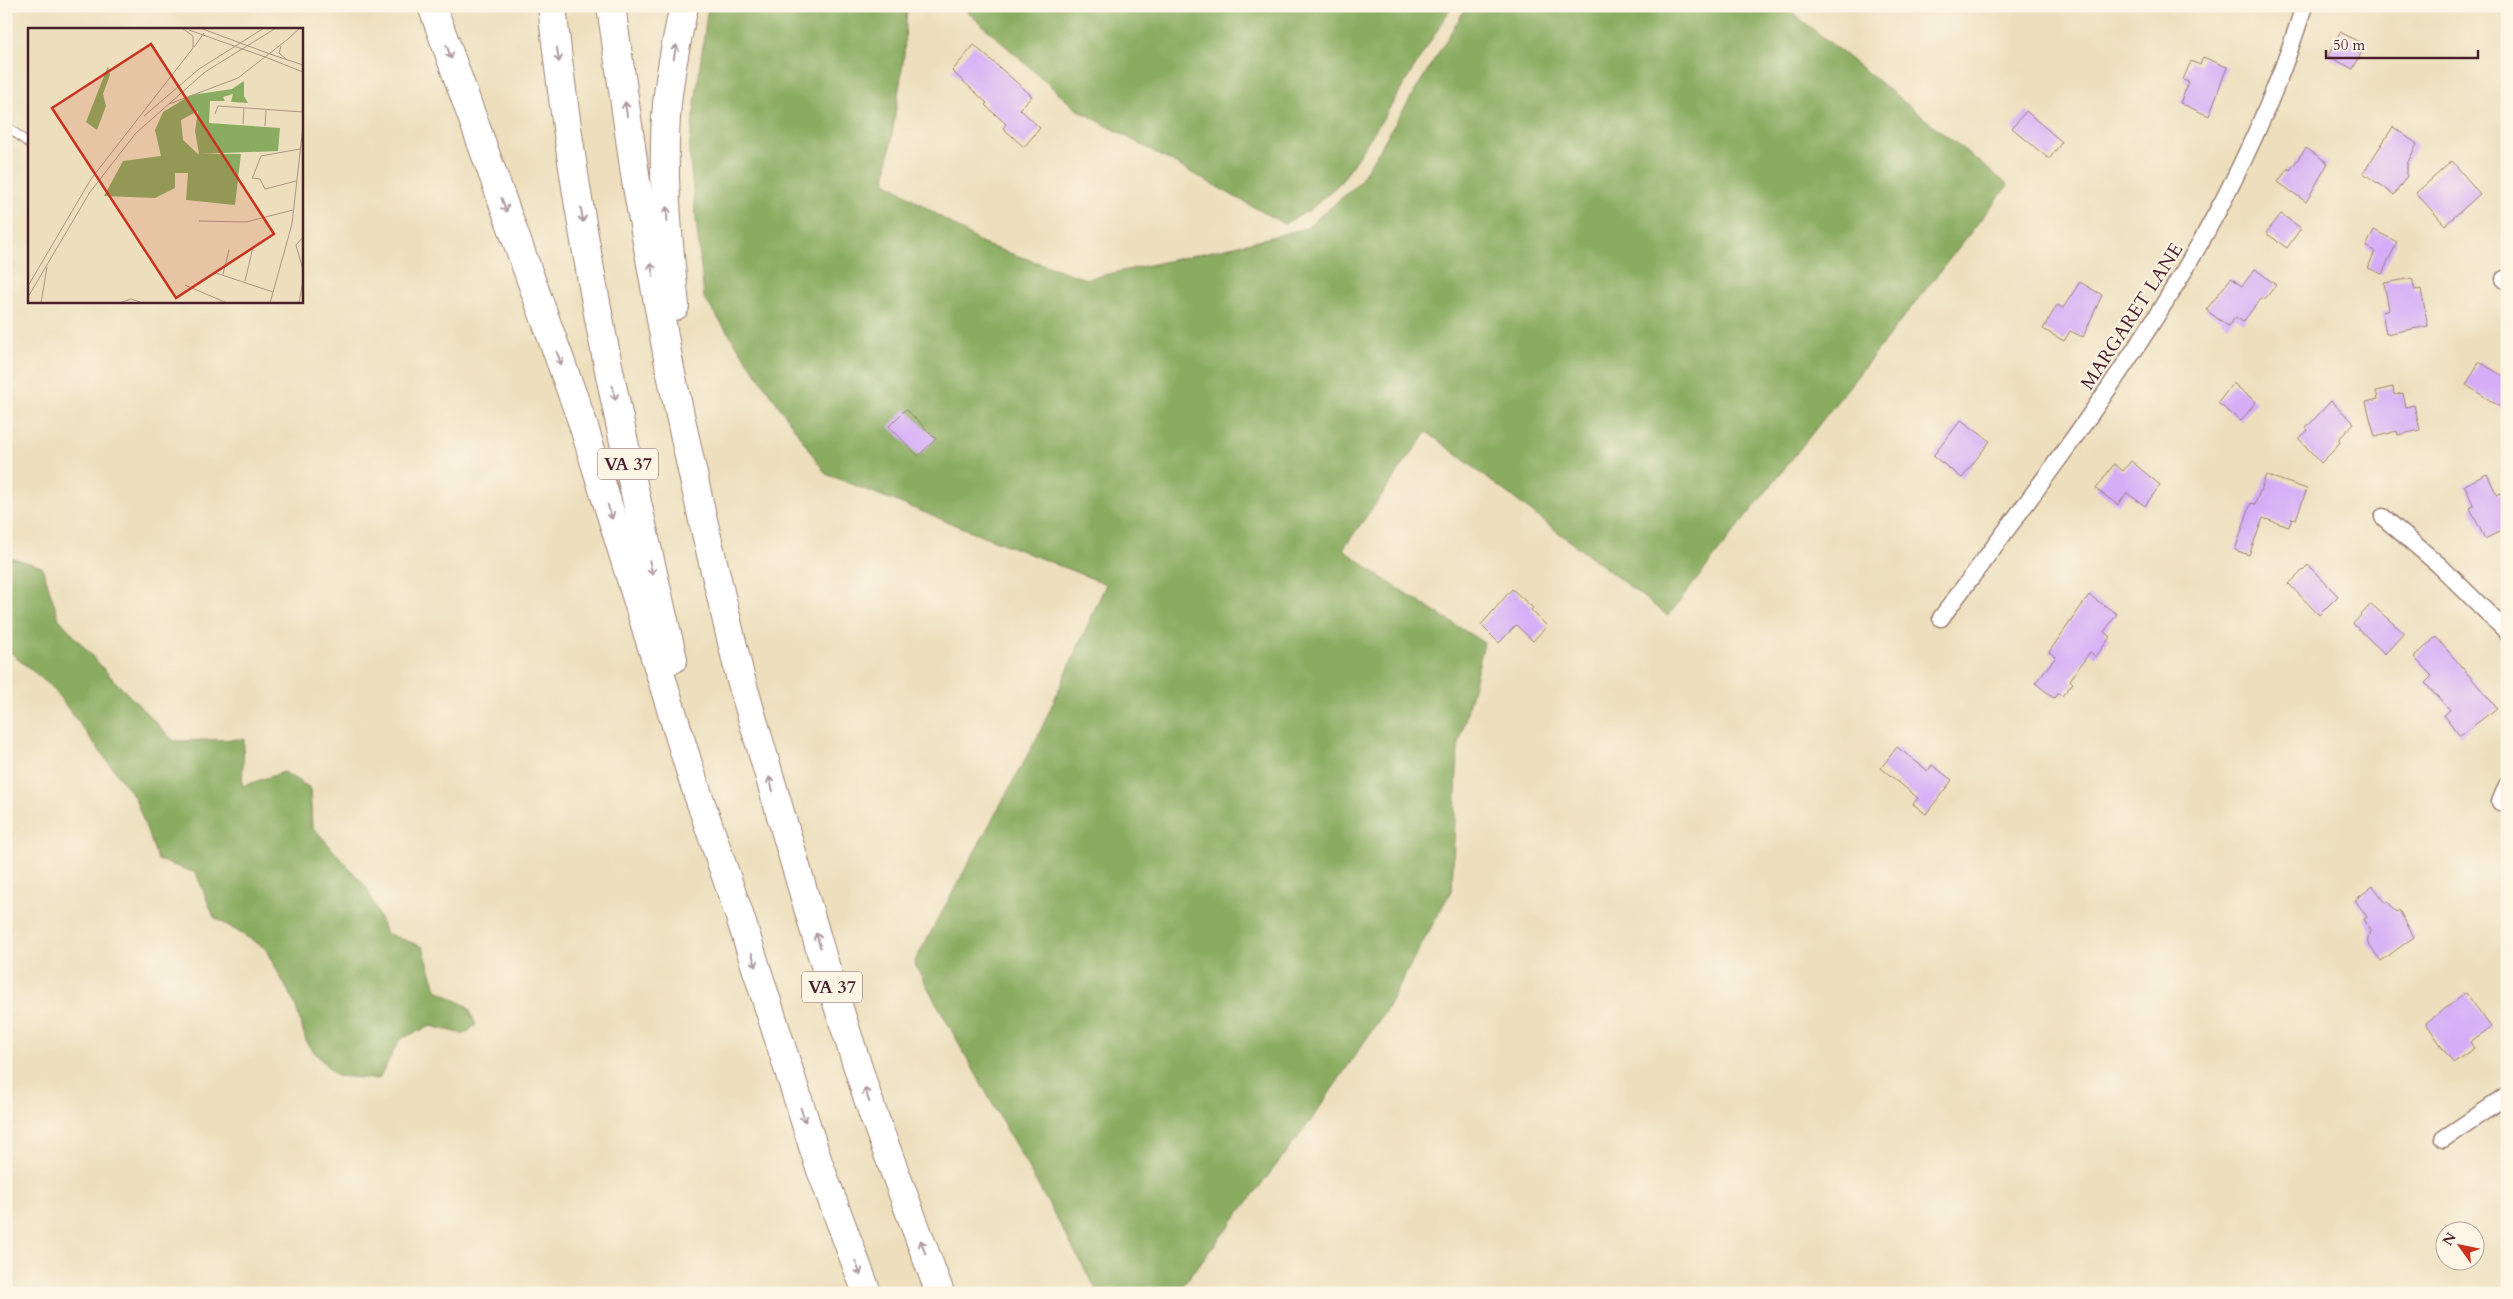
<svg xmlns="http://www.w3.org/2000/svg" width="2513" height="1299" font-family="Cardo,serif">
<rect width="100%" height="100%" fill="#fcf5e5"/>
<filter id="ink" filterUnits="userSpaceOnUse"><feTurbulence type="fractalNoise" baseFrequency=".02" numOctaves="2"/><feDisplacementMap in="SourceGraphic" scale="10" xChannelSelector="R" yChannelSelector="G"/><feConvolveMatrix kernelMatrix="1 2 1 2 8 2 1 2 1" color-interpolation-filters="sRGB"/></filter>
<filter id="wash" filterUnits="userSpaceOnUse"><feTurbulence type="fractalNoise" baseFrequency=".0096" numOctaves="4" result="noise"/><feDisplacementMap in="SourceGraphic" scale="20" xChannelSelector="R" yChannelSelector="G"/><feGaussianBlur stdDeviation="1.12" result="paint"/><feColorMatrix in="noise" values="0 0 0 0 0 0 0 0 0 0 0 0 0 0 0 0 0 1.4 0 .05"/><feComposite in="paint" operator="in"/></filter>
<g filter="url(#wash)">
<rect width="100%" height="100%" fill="#eddfbd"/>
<g fill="#8aac60" stroke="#6a6646">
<polygon points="708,6 907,6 904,56 885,181 983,244 1086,279 1235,246 1306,228 1358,184 1467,6 1784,6 2008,185 1668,616 1427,432 1343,549 1382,578 1484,643 1458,748 1452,889 1386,1010 1309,1123 1177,1293 1098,1293 914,963 1039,734 1106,584 826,474 704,298 689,150"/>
<polygon points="961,6 1452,6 1386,114 1341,182 1310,210 1284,224 1075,108"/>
<polygon points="6,556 42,567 59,619 109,675 174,741 244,739 242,786 284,772 310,788 312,826 367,888 386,933 423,947 436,989 468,1007 476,1025 464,1034 431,1026 400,1039 379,1079 336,1076 307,1044 295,1004 265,948 214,917 196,873 158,860 135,798 52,687 6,649"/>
</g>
<g id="blocks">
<g fill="#d5adf7">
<polygon points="2340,32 2365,45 2353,69 2328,56"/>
<polygon points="974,45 1032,96 1020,109 1040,128 1024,147 1003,128 1006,124 985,105 987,103 952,71"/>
<polygon points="2203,57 2227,67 2209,116 2180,103 2189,82 2183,80 2191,61 2200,65"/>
<polygon points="2026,111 2062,142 2049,159 2012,128"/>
<polygon points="2393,127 2417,144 2407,164 2407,176 2394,195 2363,173"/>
<polygon points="2306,148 2328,163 2306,202 2278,182 2288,168 2290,170"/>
<polygon points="2452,161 2480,194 2445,225 2416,193"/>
<polygon points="2281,214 2301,228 2287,248 2266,233"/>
<polygon points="2374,230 2397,242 2382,274 2368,268 2375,251 2366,247"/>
<polygon points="2255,269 2276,285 2264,300 2261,298 2243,322 2236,317 2228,326 2206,310 2231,278 2242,286"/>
<polygon points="2412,278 2415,290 2421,289 2428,326 2386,334 2382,312 2389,310 2384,283"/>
<polygon points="2080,282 2102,295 2083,337 2070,331 2064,341 2043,329 2057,305 2063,308"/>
<polygon points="2479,362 2507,378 2507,411 2466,385"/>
<polygon points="2233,383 2256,402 2241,421 2218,403"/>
<polygon points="2393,387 2394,395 2403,393 2406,407 2414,405 2420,430 2398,435 2397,431 2375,437 2366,402 2378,399 2376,391"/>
<polygon points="2331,401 2354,423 2338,440 2340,442 2333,451 2321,463 2299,439 2308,430 2306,428"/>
<polygon points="906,409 936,439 918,456 889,426"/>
<polygon points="1961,420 1990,441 1962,478 1933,456"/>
<polygon points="2131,461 2160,485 2145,506 2127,493 2118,505 2096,489 2114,464 2123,471"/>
<polygon points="2487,474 2497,495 2501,493 2507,504 2507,528 2485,539 2470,508 2474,506 2464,485"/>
<polygon points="2266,475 2307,489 2296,519 2292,518 2289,527 2263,518 2249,555 2235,550 2251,503 2255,504"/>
<polygon points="2308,565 2338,596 2319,615 2289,584"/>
<polygon points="1512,589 1533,608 1531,610 1547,626 1533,641 1516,625 1499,643 1481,625"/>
<polygon points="2089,595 2117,614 2104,632 2110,637 2096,657 2090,652 2070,680 2073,683 2062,696 2058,693 2054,698 2035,683 2056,657 2049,652"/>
<polygon points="2371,604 2404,633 2385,654 2353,624"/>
<polygon points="2436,637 2497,708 2460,736 2444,715 2450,710 2425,683 2432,676 2414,657"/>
<polygon points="1897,747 1928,771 1932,765 1952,780 1926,814 1913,804 1918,798 1881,768"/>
<polygon points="2373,886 2386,903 2388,902 2396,912 2399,910 2414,937 2381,961 2367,942 2370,930 2364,919 2367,917 2355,900"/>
<polygon points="2466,993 2491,1027 2470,1042 2474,1048 2453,1063 2426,1023"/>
</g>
</g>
</g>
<g filter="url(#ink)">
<use href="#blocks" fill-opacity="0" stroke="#9c7f74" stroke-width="1"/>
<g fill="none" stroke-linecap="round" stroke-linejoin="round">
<defs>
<polyline id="service" points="6,125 29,144"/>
<g id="minor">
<polyline points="2504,279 2507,281"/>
<polyline points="2383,517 2439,565 2507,632"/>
<path d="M1941 618C2083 426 2233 239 2304 6"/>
<polyline points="2500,802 2507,785"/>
<polyline points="2443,1139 2507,1096"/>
</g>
<g id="motorway">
<polyline points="432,6 582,421 693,780 739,914 818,1162 867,1293"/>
<path d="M552 6C575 226 622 444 673 659"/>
<polyline points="611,6 636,181 670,369 702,516 740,676 823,959 872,1111 940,1293"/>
<path d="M675 306C668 239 661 171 667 104 670 71 677 38 684 6"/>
</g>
</defs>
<use href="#service" stroke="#9c7f74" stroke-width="10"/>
<use href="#minor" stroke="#9c7f74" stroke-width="19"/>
<use href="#motorway" stroke="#9c7f74" stroke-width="30"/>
<use href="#service" stroke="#fff" stroke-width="8"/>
<use href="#minor" stroke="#fff" stroke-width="16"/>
<use href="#motorway" stroke="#fff" stroke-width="28"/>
</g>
<defs><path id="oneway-shaft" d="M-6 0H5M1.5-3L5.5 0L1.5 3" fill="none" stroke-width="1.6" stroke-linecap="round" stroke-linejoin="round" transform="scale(1.25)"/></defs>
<g stroke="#ae9aa0">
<use href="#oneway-shaft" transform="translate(449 52) rotate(70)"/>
<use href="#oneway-shaft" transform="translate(675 52) rotate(-80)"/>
<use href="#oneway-shaft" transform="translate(558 55) rotate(82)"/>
<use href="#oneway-shaft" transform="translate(626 109) rotate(-98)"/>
<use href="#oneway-shaft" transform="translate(504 205) rotate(70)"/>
<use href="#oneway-shaft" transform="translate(667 214) rotate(-93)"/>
<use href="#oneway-shaft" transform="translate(582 215) rotate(81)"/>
<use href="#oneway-shaft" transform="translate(652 270) rotate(-100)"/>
<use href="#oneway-shaft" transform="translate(559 358) rotate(70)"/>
<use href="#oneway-shaft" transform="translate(614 393) rotate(79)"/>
<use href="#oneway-shaft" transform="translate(610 512) rotate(73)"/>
<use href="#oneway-shaft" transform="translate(651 568) rotate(77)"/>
<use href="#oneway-shaft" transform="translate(771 784) rotate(-106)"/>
<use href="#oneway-shaft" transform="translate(818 940) rotate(-107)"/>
<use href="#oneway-shaft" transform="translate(754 960) rotate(72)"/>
<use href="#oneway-shaft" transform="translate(867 1095) rotate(-108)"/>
<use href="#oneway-shaft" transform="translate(803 1115) rotate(72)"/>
<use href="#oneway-shaft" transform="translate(923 1247) rotate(-110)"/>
<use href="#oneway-shaft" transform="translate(858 1268) rotate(69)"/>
</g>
</g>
<g text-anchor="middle" stroke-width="4" stroke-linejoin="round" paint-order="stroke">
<g fill="#fcf5e5" stroke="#7f5f63" stroke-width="1">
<rect x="598" y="448.5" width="60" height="31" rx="4"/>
<rect x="802" y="971.5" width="60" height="31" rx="4"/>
</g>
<g font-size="18" font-weight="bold" fill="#4a1f2b">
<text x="628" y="470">VA 37</text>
<text x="832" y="993">VA 37</text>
</g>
<g font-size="19" fill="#4a1f2b" stroke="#fcf5e5">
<text transform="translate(2131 316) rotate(-57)" y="7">MARGARET LANE</text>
</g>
</g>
<g transform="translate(28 28)">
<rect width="275" height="275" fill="#eddfbd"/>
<path d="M80 38 82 47 75 66 78 78 69 102 58 94ZM216 53V68L220 75 203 74 205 66 195 69 197 73H182L181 95 252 100 250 123 171 126 167 103 170 83 153 92 155 112 170 126H213L207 177 158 172 160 145H147V160L127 170 76 168 95 133 133 128 127 102 135 84 163 67 204 61Z" fill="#8aac60"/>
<path fill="none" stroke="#ac9283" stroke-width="1" d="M172 0 242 26M161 2 237 29M260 11 272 0M253 18 251 25 259 32M166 19 176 5M242 26 275 37M237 29 275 44M141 76 210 50 260 11M187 86 190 78 275 84M116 88 171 41 236 0M215 96 216 80M237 98 238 82M225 150 232 151 237 161 268 153M224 151 233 128 272 121M171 193 218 194 265 182M275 209 268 217 275 242M185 244 245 264M195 246 201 222M217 253 225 219M157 257 199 275M0 258 63 151 165 20V8L154 0M0 269 62 164 108 105 177 44 248 0M13 275 19 239M91 275 103 271 115 275M242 275 264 196 275 98M271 275 275 252"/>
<path fill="#c8321e" fill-opacity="0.15" stroke="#c8321e" stroke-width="2.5" d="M123 16 246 206 148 270 24 80Z"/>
<rect width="275" height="275" fill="none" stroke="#4a1f2b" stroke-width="2.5"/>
</g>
<rect width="2513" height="1299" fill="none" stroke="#fcf5e5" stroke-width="25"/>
<g transform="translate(2460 1246) rotate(303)"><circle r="24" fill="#fcf5e5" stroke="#b59f9b"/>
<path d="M0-4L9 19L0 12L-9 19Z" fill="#c8321e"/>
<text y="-8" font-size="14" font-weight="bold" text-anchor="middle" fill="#4a1f2b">N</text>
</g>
<path d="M2326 50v8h152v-8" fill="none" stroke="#4a1f2b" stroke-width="2.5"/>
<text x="2333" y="50" font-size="15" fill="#4a1f2b" stroke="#fcf5e5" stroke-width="4" paint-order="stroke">50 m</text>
</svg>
